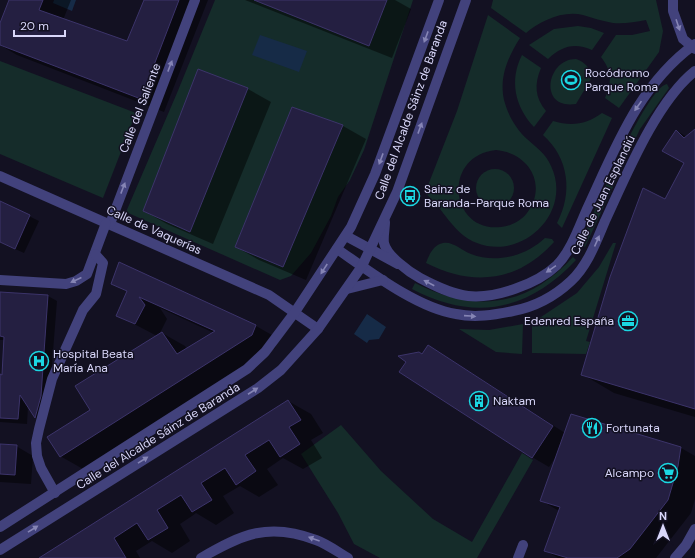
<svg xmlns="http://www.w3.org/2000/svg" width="695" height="558" font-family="'DM Sans',sans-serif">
<rect width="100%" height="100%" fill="#131122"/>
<g fill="#152c2a" fill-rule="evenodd">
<polygon points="215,0 413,0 364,150 350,180 338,197 331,216 311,253 291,276 280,280 126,212 177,93"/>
<path d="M493 0H656L663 31 659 52 619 108 605 98C612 82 612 71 601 57L616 35H632L650 31 646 20C635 22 624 24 613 23 602 21 593 18 583 15 563 10 540 21 526 33L491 8Z"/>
<path d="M488 15 520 38C508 57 499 77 504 100 508 115 516 129 527 139 536 147 546 154 551 166 573 212 523 261 477 243 453 234 444 209 425 193L457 111ZM496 150C529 153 548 185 527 213 521 221 511 226 501 227 450 233 441 156 496 150Z"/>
<path d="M578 26 591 28 604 33 592 50C575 42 561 46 548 59L529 45 554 29Z"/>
<path d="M522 55 541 68C534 84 535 98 546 111L534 127C515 107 509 80 522 55Z"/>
<path d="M576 59C585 62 590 68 592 77L576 104C538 110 546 59 576 59Z"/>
<polygon points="0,61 136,113 103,198 0,154"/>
<path d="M667 84 669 88 640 129 585 247 580 244C591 220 646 87 667 84Z"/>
<path d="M602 113 612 118 562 228 557 223C573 193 569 158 543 135L553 121C572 127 587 124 602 113Z"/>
<circle cx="495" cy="188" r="19"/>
<path d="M545 238 552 239 554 242C518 282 473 287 426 263 429 255 433 245 443 243 453 241 462 251 471 254 496 264 526 256 545 238Z"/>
<polygon points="613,243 616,243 586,341 590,342 586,354 532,353 532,323 577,293 599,267"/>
<path d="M573 257 576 260C528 311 475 322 412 289L415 283C475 313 526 308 573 257Z"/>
<polygon points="523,324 522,354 496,352 459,329 489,330"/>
<polygon points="341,425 381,471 433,519 472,542 522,453 533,460 477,558 380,558 354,544 338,513 301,454"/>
</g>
<g fill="#162b47">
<polygon points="54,0 76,0 72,11 53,3"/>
<polygon points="260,35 307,51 299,72 252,55"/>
<polygon points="367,314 386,327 379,339 369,340 367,343 354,334"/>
</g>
<g fill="#0007" fill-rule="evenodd">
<polygon points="10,0 71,0 63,20 127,42 145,0 208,0 164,112 17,55 0,45 0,27"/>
<polygon points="245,0 395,0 411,9 392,58"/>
<polygon points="198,70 248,89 271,102 213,244 167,224 144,211"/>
<polygon points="293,108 343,126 366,139 306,280 259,260 236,247"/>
<polygon points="677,131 687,137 695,131 695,417 614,393 582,374 685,163"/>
<polygon points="0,202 39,221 24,253 0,242"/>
<path d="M120 263 256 326 279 339 275 348 83 469 60 456 92 411 157 336 117 315 128 292 112 283ZM160 308 214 333 187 349 185 346 162 333 159 335 167 319Z"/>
<polygon points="0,293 48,296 57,301 49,402 44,422 36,418 28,406 27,424 0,422 0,375 2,376 5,340 0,340"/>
<polygon points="423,355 445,356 565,433 681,448 695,456 695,499 691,513 656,558 558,558 546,551 559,511 542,501 557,455 549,467 532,457"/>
<polygon points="288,401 311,414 323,433 311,440 322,458 303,469 283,458 280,460 267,469 278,485 259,497 240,486 223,496 234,513 216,525 196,513 192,516 180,524 190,541 172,553 152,541 136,551 140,558 40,558"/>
<polygon points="0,445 16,446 33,456 31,484 0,482"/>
</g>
<g fill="#241f41" stroke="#3c346a">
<polygon points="9,0 43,0 39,10 127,41 144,0 179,0 141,99 0,45 0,23"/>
<polygon points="254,0 387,0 369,46"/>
<polygon points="198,69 248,88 190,232 143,211"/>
<polygon points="292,107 343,125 283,267 235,247"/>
<polygon points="695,129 695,409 581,375 610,277 643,188 665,199 684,163 662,151 676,130 684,138"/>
<polygon points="0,201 30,215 15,249 0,242"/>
<polygon points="119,262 256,325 252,335 60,457 47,437 90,410 75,386 162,332 177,354 215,331 139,297 145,305 135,324 116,316 127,291 111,284"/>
<polygon points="0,292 48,295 41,396 35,418 20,395 18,419 0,418 0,374 2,375 4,337 0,336"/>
<polygon points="428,345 553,426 532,458 399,372 406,362 398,356 419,352 422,354"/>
<polygon points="288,400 301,420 289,427 300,444 280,457 269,440 245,455 256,471 236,485 225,468 201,483 212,500 192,512 181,495 157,510 168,528 148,540 137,523 114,538 126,558 39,558"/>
<polygon points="571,414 681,447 678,466 668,500 630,549 617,558 568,558 544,551 560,507 540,501"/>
<polygon points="0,444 17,445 15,475 0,474"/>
</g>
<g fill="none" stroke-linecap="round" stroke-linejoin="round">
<g stroke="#42427c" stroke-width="10">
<polyline points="673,0 673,11 683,39 695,49"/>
<polyline points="0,176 269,295 318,329"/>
<path d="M385 222C385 228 383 237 384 243 387 256 409 272 420 278 435 286 451 294 468 296 495 299 537 284 557 265 571 251 579 227 587 209 615 149 639 84 695 44"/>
<polyline points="110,224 195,0"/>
<polyline points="346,236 398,264"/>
<path d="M337 249C369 271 417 308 456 314 475 318 494 315 513 311 534 307 555 296 571 281 588 265 596 242 605 221 626 176 656 102 695 71"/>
<polyline points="0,280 66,284 76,281 87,274 106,223"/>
<polyline points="347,289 383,280"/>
<polyline points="55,493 41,468 37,456 36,443 39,429 52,379 83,310 96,294 103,263 95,254"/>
<polyline points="0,527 247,369 265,352 295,312 351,227 375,174 439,0"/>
<polyline points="0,550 258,388 281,370 318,329 362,266 397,192 466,0"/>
<path d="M201 558C242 534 269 522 316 540 327 544 338 552 348 558"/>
<polyline points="518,558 523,545"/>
<polyline points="675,558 686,545 695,529"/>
</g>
</g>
<defs><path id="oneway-solid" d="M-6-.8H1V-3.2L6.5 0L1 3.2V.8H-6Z"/></defs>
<g fill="#8685b5">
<use href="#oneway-solid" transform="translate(678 25) rotate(71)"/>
<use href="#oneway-solid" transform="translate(426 37) rotate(110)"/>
<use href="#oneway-solid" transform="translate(170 66) rotate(-69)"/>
<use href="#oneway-solid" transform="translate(638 106) rotate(125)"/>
<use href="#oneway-solid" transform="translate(420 128) rotate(-70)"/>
<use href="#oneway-solid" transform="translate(381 159) rotate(110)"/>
<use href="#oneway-solid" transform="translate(123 188) rotate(-69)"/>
<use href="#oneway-solid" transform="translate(597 241) rotate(-66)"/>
<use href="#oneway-solid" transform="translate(324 269) rotate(123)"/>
<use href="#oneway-solid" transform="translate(551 269) rotate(146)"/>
<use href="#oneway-solid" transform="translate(76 280) rotate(155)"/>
<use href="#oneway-solid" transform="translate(429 283) rotate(-152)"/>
<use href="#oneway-solid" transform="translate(470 316) rotate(4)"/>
<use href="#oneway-solid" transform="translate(253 391) rotate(-33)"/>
<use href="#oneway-solid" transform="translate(143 460) rotate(-32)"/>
<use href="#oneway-solid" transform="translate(33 529) rotate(-32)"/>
<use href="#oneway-solid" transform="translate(314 539) rotate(-160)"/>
</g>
<defs>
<symbol id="stadium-ring" viewBox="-11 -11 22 22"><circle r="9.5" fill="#131122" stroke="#1bd7e2" stroke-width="1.5"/><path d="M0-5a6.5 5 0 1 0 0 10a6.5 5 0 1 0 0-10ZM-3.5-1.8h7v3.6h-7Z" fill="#1bd7e2"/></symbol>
<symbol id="bus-ring" viewBox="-11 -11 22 22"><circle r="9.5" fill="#131122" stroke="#1bd7e2" stroke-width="1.5"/><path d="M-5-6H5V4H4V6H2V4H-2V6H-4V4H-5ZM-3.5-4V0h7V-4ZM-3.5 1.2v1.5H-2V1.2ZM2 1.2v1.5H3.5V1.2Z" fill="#1bd7e2"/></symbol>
<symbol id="office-ring" viewBox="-11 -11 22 22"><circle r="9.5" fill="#131122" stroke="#1bd7e2" stroke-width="1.5"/><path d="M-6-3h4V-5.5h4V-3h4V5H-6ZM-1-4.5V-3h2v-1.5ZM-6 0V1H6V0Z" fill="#1bd7e2"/></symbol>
<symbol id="hospital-ring" viewBox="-11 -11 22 22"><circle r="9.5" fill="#131122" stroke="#1bd7e2" stroke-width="1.5"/><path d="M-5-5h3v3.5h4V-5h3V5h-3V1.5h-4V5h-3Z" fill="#1bd7e2"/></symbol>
<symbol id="building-ring" viewBox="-11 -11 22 22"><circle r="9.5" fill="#131122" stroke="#1bd7e2" stroke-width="1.5"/><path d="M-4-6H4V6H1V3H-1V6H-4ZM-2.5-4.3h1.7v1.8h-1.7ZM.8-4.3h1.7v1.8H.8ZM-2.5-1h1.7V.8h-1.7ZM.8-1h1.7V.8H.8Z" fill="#1bd7e2"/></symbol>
<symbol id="restaurant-ring" viewBox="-11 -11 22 22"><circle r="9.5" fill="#131122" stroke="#1bd7e2" stroke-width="1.5"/><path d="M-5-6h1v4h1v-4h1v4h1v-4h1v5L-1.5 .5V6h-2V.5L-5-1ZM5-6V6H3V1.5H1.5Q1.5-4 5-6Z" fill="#1bd7e2"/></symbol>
<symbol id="supermarket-ring" viewBox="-11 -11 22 22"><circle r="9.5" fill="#131122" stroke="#1bd7e2" stroke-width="1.5"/><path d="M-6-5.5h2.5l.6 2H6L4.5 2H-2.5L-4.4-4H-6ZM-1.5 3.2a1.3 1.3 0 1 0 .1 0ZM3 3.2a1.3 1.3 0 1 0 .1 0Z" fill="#1bd7e2"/></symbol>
</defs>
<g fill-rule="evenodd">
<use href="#stadium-ring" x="560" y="69" width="22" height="22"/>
<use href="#bus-ring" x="399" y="185" width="22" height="22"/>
<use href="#office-ring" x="617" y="310" width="22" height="22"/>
<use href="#hospital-ring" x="28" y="350" width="22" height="22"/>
<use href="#building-ring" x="468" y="390" width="22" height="22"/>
<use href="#restaurant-ring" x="581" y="417" width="22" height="22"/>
<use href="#supermarket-ring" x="657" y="462" width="22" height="22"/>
</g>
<g text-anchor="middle" stroke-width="3" stroke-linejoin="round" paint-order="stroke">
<g font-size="12" fill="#d9d7fa" stroke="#131122" text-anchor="start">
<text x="585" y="77">Rocódromo<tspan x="585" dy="14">Parque Roma</tspan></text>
<text x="424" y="193">Sainz de<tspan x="424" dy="14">Baranda-Parque Roma</tspan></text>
<text x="614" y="325" text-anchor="end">Edenred España</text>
<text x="53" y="358">Hospital Beata<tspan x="53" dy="14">María Ana</tspan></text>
<text x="493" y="405">Naktam</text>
<text x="606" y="432">Fortunata</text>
<text x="654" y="477" text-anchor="end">Alcampo</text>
</g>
<g font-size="12" fill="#d9d7fa" stroke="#131122">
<text transform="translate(140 108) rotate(-69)" y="4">Calle del Saliente</text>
<text transform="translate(411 110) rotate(-70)" y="4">Calle del Alcalde Sáinz de Baranda</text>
<text transform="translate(603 195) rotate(-64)" y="4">Calle de Juan Esplandiú</text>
<text transform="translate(154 230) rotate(24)" y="4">Calle de Vaquerías</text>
<text transform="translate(158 436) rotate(-32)" y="4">Calle del Alcalde Sáinz de Baranda</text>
</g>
</g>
<g transform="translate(663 526)" stroke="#131122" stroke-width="3" paint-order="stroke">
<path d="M0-3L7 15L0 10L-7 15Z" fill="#d9d7fa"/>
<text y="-6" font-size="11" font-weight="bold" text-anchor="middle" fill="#d9d7fa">N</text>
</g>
<path d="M14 30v6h51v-6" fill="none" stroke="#d9d7fa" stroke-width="2"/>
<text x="20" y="30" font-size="12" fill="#d9d7fa" stroke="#131122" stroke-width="3" paint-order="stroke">20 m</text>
</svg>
